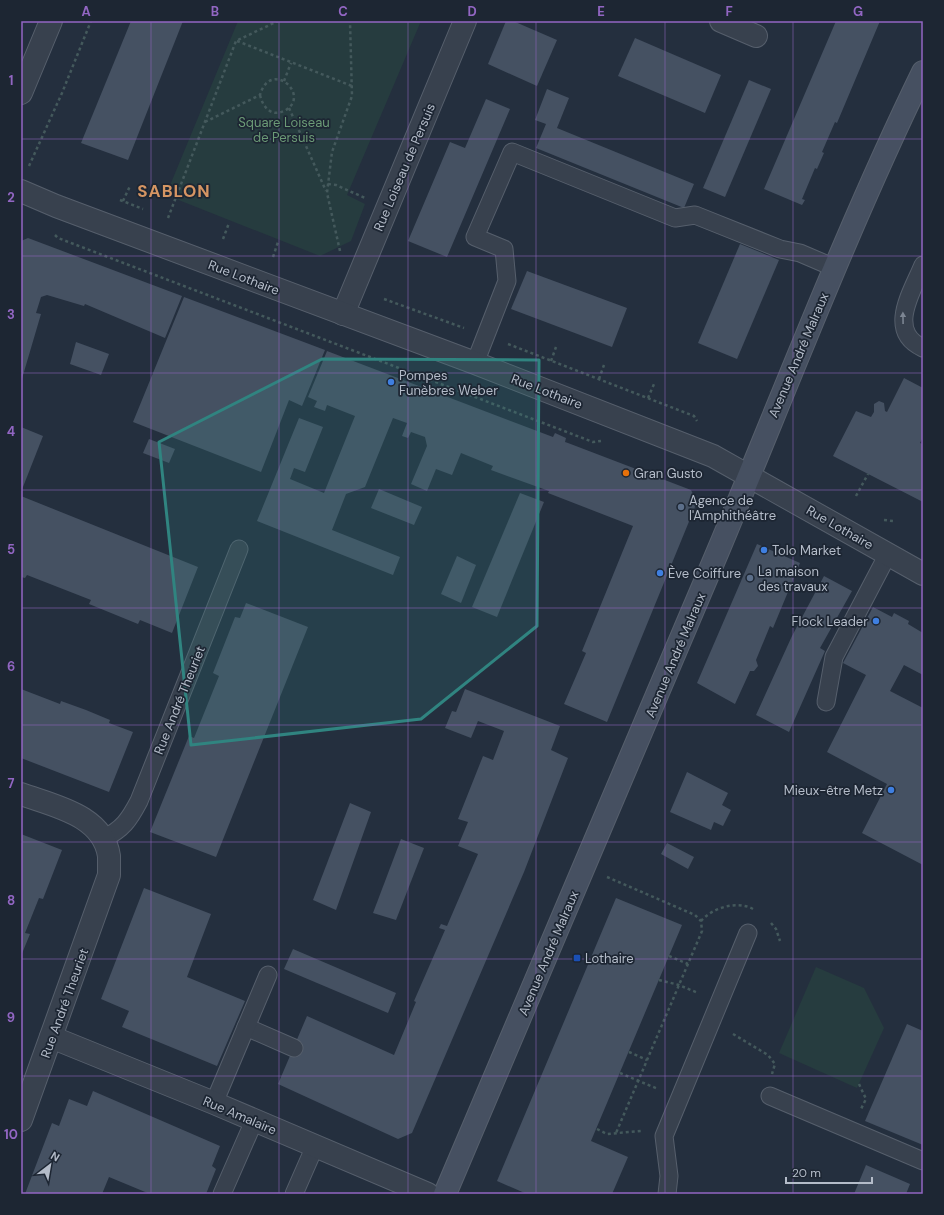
<svg xmlns="http://www.w3.org/2000/svg" width="944" height="1215" font-family="'DM Sans',sans-serif">
<rect width="100%" height="100%" fill="#242f3e"/>
<g fill="#263c3f">
<polygon points="238,21 421,21 347,195 365,204 351,241 320,256 166,195"/>
<polygon points="816,967 864,988 884,1028 857,1088 779,1053"/>
</g>
<g fill="#455162">
<polygon points="131,21 183,21 128,160 81,143"/>
<polygon points="506,21 513,21 557,40 537,86 488,64"/>
<polygon points="836,21 880,21 837,123 835,122 822,152 824,153 817,169 815,168 802,199 805,200 802,205 764,189"/>
<polygon points="635,38 721,75 705,113 618,76"/>
<polygon points="749,80 771,89 725,197 703,188"/>
<polygon points="547,89 569,98 557,128 694,184 684,208 536,148 546,124 535,120"/>
<polygon points="486,99 510,109 447,257 408,241 450,142 465,148"/>
<polygon points="28,238 182,296 165,338 85,304 84,306 47,295 41,297 36,313 41,314 21,382 21,241"/>
<polygon points="740,244 779,260 737,359 698,343"/>
<polygon points="527,271 627,308 612,347 511,309"/>
<polygon points="184,297 325,350 302,406 289,400 261,472 133,422"/>
<polygon points="76,342 109,354 101,375 70,364"/>
<polygon points="327,351 553,437 555,433 566,438 565,442 568,443 691,490 697,502 607,722 564,704 586,653 582,651 633,526 548,493 549,491 491,470 493,466 461,453 452,475 436,469 427,491 411,484 427,446 425,437 411,432 408,438 402,436 407,423 393,418 365,487 346,494 332,530 400,557 393,575 257,521 299,418 323,427 305,472 294,468 290,479 324,493 355,416 327,405 325,411 314,407 317,401 308,397"/>
<polygon points="904,378 923,388 923,437 920,443 923,444 923,502 833,456 856,411 871,417 874,412 874,404 879,401 884,403 885,411 887,412"/>
<polygon points="21,427 43,436 21,492"/>
<polygon points="149,439 175,449 169,463 143,453"/>
<polygon points="379,489 422,507 414,525 371,508"/>
<polygon points="520,493 544,502 497,617 472,607"/>
<polygon points="21,496 198,567 172,633 140,620 138,624 89,604 91,600 27,575 25,578 21,577"/>
<polygon points="757,544 800,563 773,628 770,626 756,660 758,666 754,671 750,671 735,704 697,683"/>
<polygon points="457,556 476,565 461,603 441,594"/>
<polygon points="824,576 852,591 820,648 825,651 789,732 756,715 792,636"/>
<polygon points="246,603 308,627 216,857 150,832 189,736 194,738 219,676 213,673 235,617 240,618"/>
<polygon points="873,607 892,617 894,613 909,621 908,624 923,633 923,675 904,665 890,691 923,708 923,865 862,833 887,784 827,752 866,675 843,663"/>
<polygon points="21,689 60,704 61,701 86,710 110,720 109,723 133,732 109,792 21,758"/>
<polygon points="465,689 560,726 551,750 568,758 524,872 412,1133 398,1139 278,1084 307,1016 394,1055 416,1002 414,1001 445,930 439,928 441,924 447,926 478,854 458,846 468,822 458,819 483,756 493,760 504,731 478,721 471,738 445,728 452,711 456,712"/>
<polygon points="687,772 728,793 722,805 731,810 723,826 714,822 711,830 670,812"/>
<polygon points="350,803 371,812 336,910 313,900"/>
<polygon points="21,834 62,850 43,899 39,898 25,933 30,934 21,956"/>
<polygon points="401,839 424,848 396,920 373,913"/>
<polygon points="667,843 694,857 688,869 661,854"/>
<polygon points="144,888 211,914 187,977 245,1001 217,1066 122,1027 129,1011 101,999"/>
<polygon points="616,898 682,925 591,1141 628,1157 612,1194 527,1194 497,1181"/>
<polygon points="293,949 396,993 388,1013 284,969"/>
<polygon points="907,1024 923,1031 923,1145 865,1121"/>
<polygon points="93,1091 220,1146 212,1166 216,1169 206,1194 150,1194 109,1177 102,1194 25,1194 52,1123 59,1126 69,1099 87,1106"/>
<polygon points="866,1165 910,1184 906,1194 854,1194"/>
</g>
<g fill="none" stroke-linecap="round" stroke-linejoin="round">
<defs>
<g id="service">
<path d="M923 265C912 292 886 331 923 348"/>
<polyline points="475,363 507,281 504,249 475,237 512,152 675,218 695,215 780,249 800,253 835,268"/>
<polyline points="826,702 834,657 888,554"/>
<path d="M103 839C123 829 129 820 139 801L239 549"/>
<polyline points="246,1027 294,1048"/>
<polyline points="770,1096 923,1161"/>
<polyline points="214,1103 268,975"/>
<polyline points="222,1194 254,1121"/>
<polyline points="294,1194 315,1146"/>
<polyline points="667,1194 669,1176 664,1136 748,933"/>
</g>
<g id="minor">
<polyline points="721,21 756,36"/>
<polyline points="343,314 465,21"/>
<path d="M21 794C54 806 103 815 109 856 109 862 109 869 109 875L21 1120"/>
<polyline points="51,1037 214,1103 428,1194"/>
</g>
<g id="tertiary">
<polyline points="21,93 51,21"/>
<polyline points="21,191 56,206 475,363 713,456 923,574"/>
</g>
<path id="secondary" d="M445 1194C535 979 628 766 718 551 785 391 847 228 923 72"/>
</defs>
<use href="#service" stroke="#565f6c" stroke-width="19"/>
<use href="#minor" stroke="#565f6c" stroke-width="24"/>
<use href="#tertiary" stroke="#565f6c" stroke-width="24"/>
<use href="#secondary" stroke="#565f6c" stroke-width="24"/>
<g stroke="#44595c" stroke-width="2.5" stroke-dasharray="3 3" stroke-linecap="butt">
<polyline points="237,41 352,86"/>
<polyline points="284,81 291,63"/>
<polyline points="289,108 326,191"/>
<path d="M205 122 260 95C270 59 311 94 286 110 272 118 263 108 260 95"/>
<polyline points="29,166 62,93 91,21"/>
<polyline points="328,184 336,185 365,198"/>
<polyline points="120,200 143,209"/>
<polyline points="123,201 130,186"/>
<polyline points="168,218 236,41 278,21"/>
<polyline points="55,235 58,238 593,442 601,441"/>
<polyline points="223,239 229,223"/>
<polyline points="340,251 327,193 332,152 352,96 350,21"/>
<polyline points="273,257 278,242"/>
<polyline points="384,299 464,328"/>
<polyline points="508,344 694,416 697,421"/>
<polyline points="551,361 556,347"/>
<polyline points="599,379 604,365"/>
<polyline points="648,398 654,384"/>
<polyline points="856,496 868,474"/>
<polyline points="884,520 893,521"/>
<polyline points="607,877 695,915 701,921 702,931 616,1133"/>
<path d="M701 921C712 908 737 900 753 909"/>
<polyline points="771,923 776,929 780,941"/>
<polyline points="669,956 688,964"/>
<polyline points="659,980 679,985 698,993"/>
<polyline points="733,1034 768,1055 775,1064 772,1074"/>
<polyline points="629,1052 647,1060"/>
<polyline points="620,1073 658,1089"/>
<polyline points="859,1084 866,1099 861,1109"/>
<polyline points="597,1129 607,1134 641,1131"/>
</g>
<use href="#service" stroke="#38414e" stroke-width="17"/>
<use href="#minor" stroke="#38414e" stroke-width="22"/>
<use href="#tertiary" stroke="#38414e" stroke-width="22"/>
<use href="#secondary" stroke="#465061" stroke-width="22"/>
</g>
<defs><path id="oneway-solid" d="M-6-.8H1V-3.2L6.5 0L1 3.2V.8H-6Z"/></defs>
<use fill="#7c8592" href="#oneway-solid" transform="translate(903 318) rotate(-91)"/>
<path fill="#308480" fill-opacity="0.2" stroke="#308480" stroke-width="3" stroke-linejoin="round" d="M322 359 539 360 537 626 421 719 191 745 159 442Z"/>
<path fill="none" stroke="#9266c3" stroke-width="1" stroke-opacity="0.55" d="M151 21V1194M279 21V1194M408 21V1194M536 21V1194M665 21V1194M793 21V1194M21 139H923M21 256H923M21 373H923M21 490H923M21 608H923M21 725H923M21 842H923M21 959H923M21 1076H923"/>
<g fill="#3f7fe0" stroke="#1d2633" stroke-width="1.5">
<circle cx="391" cy="382" r="4"/>
<circle cx="764" cy="550" r="4"/>
<circle cx="660" cy="573" r="4"/>
<circle cx="876" cy="621" r="4"/>
<circle cx="891" cy="790" r="4"/>
</g>
<circle fill="#e8710a" stroke="#1d2633" stroke-width="1.5" cx="626" cy="473" r="4"/>
<g fill="#5c6f8a" stroke="#1d2633" stroke-width="1.5">
<circle cx="681" cy="507" r="4"/>
<circle cx="750" cy="578" r="4"/>
</g>
<rect fill="#1a4fb4" stroke="#1d2633" stroke-width="1.5" x="573" y="954" width="8" height="8" rx="2"/>
<g text-anchor="middle" stroke-width="3.5" stroke-linejoin="round" paint-order="stroke">
<g font-size="13" fill="#6b9a76" stroke="#1d2633">
<text x="284" y="127">Square Loiseau<tspan x="284" dy="15">de Persuis</tspan></text>
</g>
<g font-size="13" fill="#b4bcc9" stroke="#1d2633">
<text transform="translate(404 167) rotate(-67)" y="5">Rue Loiseau de Persuis</text>
<text transform="translate(244 277) rotate(21)" y="5">Rue Lothaire</text>
<text transform="translate(798 355) rotate(-67)" y="5">Avenue André Malraux</text>
<text transform="translate(547 391) rotate(21)" y="5">Rue Lothaire</text>
<text transform="translate(840 527) rotate(30)" y="5">Rue Lothaire</text>
<text transform="translate(675 655) rotate(-67)" y="5">Avenue André Malraux</text>
<text transform="translate(179 700) rotate(-68)" y="5">Rue André Theuriet</text>
<text transform="translate(548 953) rotate(-67)" y="5">Avenue André Malraux</text>
<text transform="translate(64 1003) rotate(-70)" y="5">Rue André Theuriet</text>
<text transform="translate(240 1115) rotate(23)" y="5">Rue Amalaire</text>
</g>
<g font-size="13" fill="#b4bcc9" stroke="#1d2633" text-anchor="start">
<text x="399" y="380">Pompes<tspan x="399" dy="15">Funèbres Weber</tspan></text>
<text x="634" y="478">Gran Gusto</text>
<text x="689" y="505">Agence de<tspan x="689" dy="15">l'Amphithéâtre</tspan></text>
<text x="772" y="555">Tolo Market</text>
<text x="758" y="576">La maison<tspan x="758" dy="15">des travaux</tspan></text>
<text x="668" y="578">Ève Coiffure</text>
<text x="868" y="626" text-anchor="end">Flock Leader</text>
<text x="883" y="795" text-anchor="end">Mieux-être Metz</text>
<text x="585" y="963">Lothaire</text>
</g>
<g font-size="17" font-weight="bold" letter-spacing="1" fill="#d59563" stroke="#1d2633">
<text x="174" y="197">SABLON</text>
</g>
</g>
<rect width="944" height="1215" fill="none" stroke="#1d2633" stroke-width="44"/>
<g transform="translate(50 1165) rotate(31)" stroke="#1d2633" stroke-width="3" paint-order="stroke">
<path d="M0-3L7 15L0 10L-7 15Z" fill="#b4bcc9"/>
<text y="-6" font-size="11" font-weight="bold" text-anchor="middle" fill="#b4bcc9">N</text>
</g>
<path d="M786 1177v6h86v-6" fill="none" stroke="#b4bcc9" stroke-width="2"/>
<text x="792" y="1177" font-size="12" fill="#b4bcc9" stroke="#1d2633" stroke-width="3" paint-order="stroke">20 m</text>
<rect x="22" y="22" width="900" height="1171" fill="none" stroke="#9266c3" stroke-width="1.5"/>
<g font-size="13" text-anchor="middle" font-weight="bold" fill="#9266c3">
<text x="86" y="16">A</text>
<text x="215" y="16">B</text>
<text x="343" y="16">C</text>
<text x="472" y="16">D</text>
<text x="601" y="16">E</text>
<text x="729" y="16">F</text>
<text x="858" y="16">G</text>
<text x="11" y="85">1</text>
<text x="11" y="202">2</text>
<text x="11" y="319">3</text>
<text x="11" y="436">4</text>
<text x="11" y="554">5</text>
<text x="11" y="671">6</text>
<text x="11" y="788">7</text>
<text x="11" y="905">8</text>
<text x="11" y="1022">9</text>
<text x="11" y="1139">10</text>
</g>
</svg>
